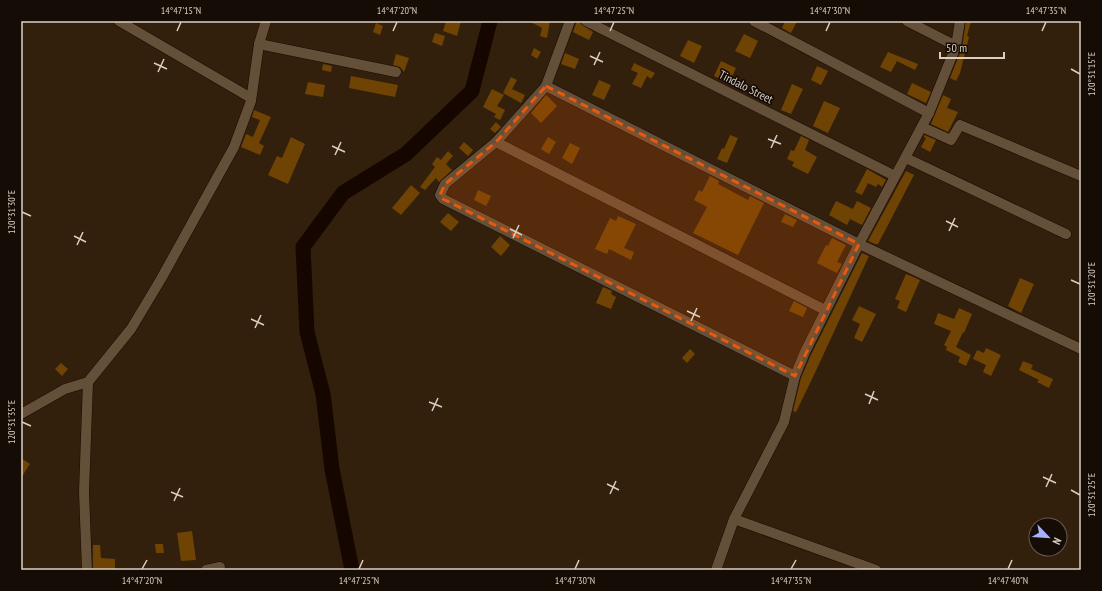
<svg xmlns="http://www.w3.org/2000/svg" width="1102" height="591" font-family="'PT Sans Narrow',sans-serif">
<rect width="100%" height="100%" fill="#32200c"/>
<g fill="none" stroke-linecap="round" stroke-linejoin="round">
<polyline stroke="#150700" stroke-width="15" points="352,570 332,469 323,394 307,332 303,247 343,193 406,154 472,91 490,21"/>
</g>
<g fill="#6f4304">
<polygon points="446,21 461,21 457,36 443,31"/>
<polygon points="529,21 550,21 547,38 540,36 542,28"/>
<polygon points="577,21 593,32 589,40 573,32"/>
<polygon points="785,21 797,21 791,33 782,28"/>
<polygon points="966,21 971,21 967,36 969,37 960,73 956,81 950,78 962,48"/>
<polygon points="376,23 383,26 380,35 373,32"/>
<polygon points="435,33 445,36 442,46 432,42"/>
<polygon points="744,34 758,41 750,58 735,51"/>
<polygon points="688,40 702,46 694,63 680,56"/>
<polygon points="534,48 541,52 537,59 531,55"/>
<polygon points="888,52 918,64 915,70 897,61 891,72 880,67"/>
<polygon points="565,53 579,59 575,69 561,64"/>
<polygon points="396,54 409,58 404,72 400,67 393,65"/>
<polygon points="721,61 736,68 729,83 714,76"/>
<polygon points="634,63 655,73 651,79 647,76 641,88 632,84 638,73 631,70"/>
<polygon points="323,64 332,66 331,72 322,70"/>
<polygon points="817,66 828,71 821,85 811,80"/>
<polygon points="351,76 398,85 395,97 349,88"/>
<polygon points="511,77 517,80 512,89 525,95 521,103 503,93"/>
<polygon points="599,80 611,85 604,100 592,95"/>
<polygon points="308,82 325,85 323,97 305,94"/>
<polygon points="912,83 931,92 926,103 907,94"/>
<polygon points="792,84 803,89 791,114 781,110"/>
<polygon points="492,89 504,95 497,106 505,110 500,120 494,117 496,114 483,107"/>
<polygon points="546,95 557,106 541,123 531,113"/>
<polygon points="943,95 951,99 947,108 958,112 948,132 931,124"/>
<polygon points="824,101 840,108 828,133 813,126"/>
<polygon points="254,110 271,117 259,143 264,146 260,155 241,147 246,134 253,137 260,120 252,117"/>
<polygon points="496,122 501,127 495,133 490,129"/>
<polygon points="730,135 738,138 727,163 717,159 722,148 724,149"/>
<polygon points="924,135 936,140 930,152 921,147 926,138 924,137"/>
<polygon points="801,136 809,140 805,150 817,157 808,174 792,166 794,162 787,159 791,150 794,151"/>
<polygon points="291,137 305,144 288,184 268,175 277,156 282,158"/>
<polygon points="548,137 556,142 549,154 541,149"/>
<polygon points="464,142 473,150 468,156 459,148"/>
<polygon points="570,143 580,148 572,164 562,158"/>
<polygon points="448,151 453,156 446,164 452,170 439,182 436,178 425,190 420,187 435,167 432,164 437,157 441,160"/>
<polygon points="867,169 886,180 882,187 878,184 876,187 868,183 862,195 855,192"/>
<polygon points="906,171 914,175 878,244 875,244 868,241"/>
<polygon points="710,176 719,181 718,184 748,200 750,196 764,203 738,255 693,233 707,207 694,200 699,190 702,192"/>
<polygon points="411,185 420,193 401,215 392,208"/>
<polygon points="478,190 491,196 486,206 474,200"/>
<polygon points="836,201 853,209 857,201 871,208 862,225 850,219 847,225 829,215"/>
<polygon points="448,213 459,222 451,231 440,222"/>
<polygon points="785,214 797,220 793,227 781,222"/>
<polygon points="618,216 636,224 624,248 634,252 631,260 609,249 607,254 595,249 610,218 616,221"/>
<polygon points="500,236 510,245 501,256 491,247"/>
<polygon points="832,238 846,245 837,262 842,264 837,273 817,263 826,245 828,246"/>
<polygon points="862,253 869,256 813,377 796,412 793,411 801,378 811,355"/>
<polygon points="906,274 920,280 906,312 897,308 900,301 895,299"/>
<polygon points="1020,278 1034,284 1021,313 1008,306"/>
<polygon points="603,287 612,291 611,294 616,297 611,309 596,303"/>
<polygon points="794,301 807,308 803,317 789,311"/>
<polygon points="859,306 876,314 862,342 854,338 860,324 852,320"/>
<polygon points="959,308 972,314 964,333 963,332 956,347 971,355 966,366 958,362 960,357 946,350 947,347 944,345 951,331 934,324 938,313 954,319"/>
<polygon points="986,348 1001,355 991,376 983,372 986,365 973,359 977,350 984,353"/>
<polygon points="690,349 695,354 687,363 682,358"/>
<polygon points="1023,361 1033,365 1031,369 1053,379 1049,388 1037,382 1039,380 1019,370"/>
<polygon points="61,363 68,369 62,376 55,369"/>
<polygon points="21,458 30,464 21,478"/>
<polygon points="192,531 196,560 181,561 177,533"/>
<polygon points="155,544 163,544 164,553 156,553"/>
<polygon points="93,545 100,545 101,558 115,559 115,570 93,570"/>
</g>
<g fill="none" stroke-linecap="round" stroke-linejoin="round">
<defs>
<g id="minor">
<polyline points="119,21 251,98"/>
<polyline points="570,21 546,86 496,142 445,184 440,195 443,199 795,376"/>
<polyline points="586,21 895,176"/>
<polyline points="754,21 929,113"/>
<polyline points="907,21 956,46"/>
<polyline points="259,44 396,72"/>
<polyline points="546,86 859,244 1081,349"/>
<polyline points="922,127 951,140 960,125 1081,176"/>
<polyline points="496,142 825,310"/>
<polyline points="906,158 1066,234"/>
<polyline points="21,414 65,389 88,382"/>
<polyline points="734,519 876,570"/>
<polyline points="87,570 84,492 88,382 131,329 161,279 234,147 251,101 259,44 266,21"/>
<polyline points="206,570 220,567"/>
<polyline points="716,570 734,519 784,422 795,376 805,352 859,244 929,113 956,46 960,21"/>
</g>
</defs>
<use href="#minor" stroke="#1a0900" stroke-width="11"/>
<use href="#minor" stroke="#644f39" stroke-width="10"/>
</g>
<path fill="#e8590c" fill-opacity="0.2" stroke="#e8590c" stroke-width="3" stroke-dasharray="8 5" stroke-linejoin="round" d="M546 86 859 244 795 376 443 199 440 195 445 184 496 142Z"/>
<path fill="none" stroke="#dbcfc3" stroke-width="1.5" d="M177 31 181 22M393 31 397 22M610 31 614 22M826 31 830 22M1042 31 1046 22M590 56 603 62M154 63 167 69M594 65 600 52M1071 69 1080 74M158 72 164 59M768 139 781 144M332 146 345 152M771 148 777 135M335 155 341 142M22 212 31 216M946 221 958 227M510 229 522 235M949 231 955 218M74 236 86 242M513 238 519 225M77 245 83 232M1071 280 1080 284M687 311 700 317M251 319 264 325M691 321 697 308M255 328 261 315M865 394 878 400M429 402 442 407M869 404 874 391M432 411 438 398M22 422 31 426M1043 477 1056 483M607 484 619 490M1046 487 1052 474M1071 490 1080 495M171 492 183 497M610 494 616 481M174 501 180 488M142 569 147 560M359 569 363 560M575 569 579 560M791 569 796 560M1008 569 1012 560"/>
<g text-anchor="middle" stroke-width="3.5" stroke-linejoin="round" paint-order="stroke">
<g font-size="12" fill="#dbcfc3" stroke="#140c05">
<text transform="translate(746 87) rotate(27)" y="4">Tindalo Street</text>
</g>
</g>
<rect width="1102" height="591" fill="none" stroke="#140c05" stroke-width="44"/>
<g transform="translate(1048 537) rotate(115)"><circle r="19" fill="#140c05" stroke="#645a51"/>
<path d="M0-3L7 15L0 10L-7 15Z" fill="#a6b1fc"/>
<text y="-6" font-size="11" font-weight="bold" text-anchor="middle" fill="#dbcfc3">N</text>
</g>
<path d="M940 52v6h64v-6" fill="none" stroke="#dbcfc3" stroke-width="2"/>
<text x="946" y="52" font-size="12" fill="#dbcfc3" stroke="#140c05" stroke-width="3" paint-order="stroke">50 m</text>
<rect x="22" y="22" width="1058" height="547" fill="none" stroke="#dbcfc3" stroke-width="1.5"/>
<g font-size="10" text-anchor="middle" fill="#dbcfc3">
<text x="181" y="14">14°47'15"N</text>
<text x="397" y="14">14°47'20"N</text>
<text x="614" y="14">14°47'25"N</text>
<text x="830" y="14">14°47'30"N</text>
<text x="1046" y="14">14°47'35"N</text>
<text transform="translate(1091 74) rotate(-90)" y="4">120°31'15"E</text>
<text transform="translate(11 212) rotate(-90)" y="4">120°31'30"E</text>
<text transform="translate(1091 284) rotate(-90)" y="4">120°31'20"E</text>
<text transform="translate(11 422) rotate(-90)" y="4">120°31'35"E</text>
<text transform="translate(1091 495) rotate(-90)" y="4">120°31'25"E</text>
<text x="142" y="584">14°47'20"N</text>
<text x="359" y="584">14°47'25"N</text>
<text x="575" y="584">14°47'30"N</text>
<text x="791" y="584">14°47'35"N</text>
<text x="1008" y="584">14°47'40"N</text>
</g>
</svg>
